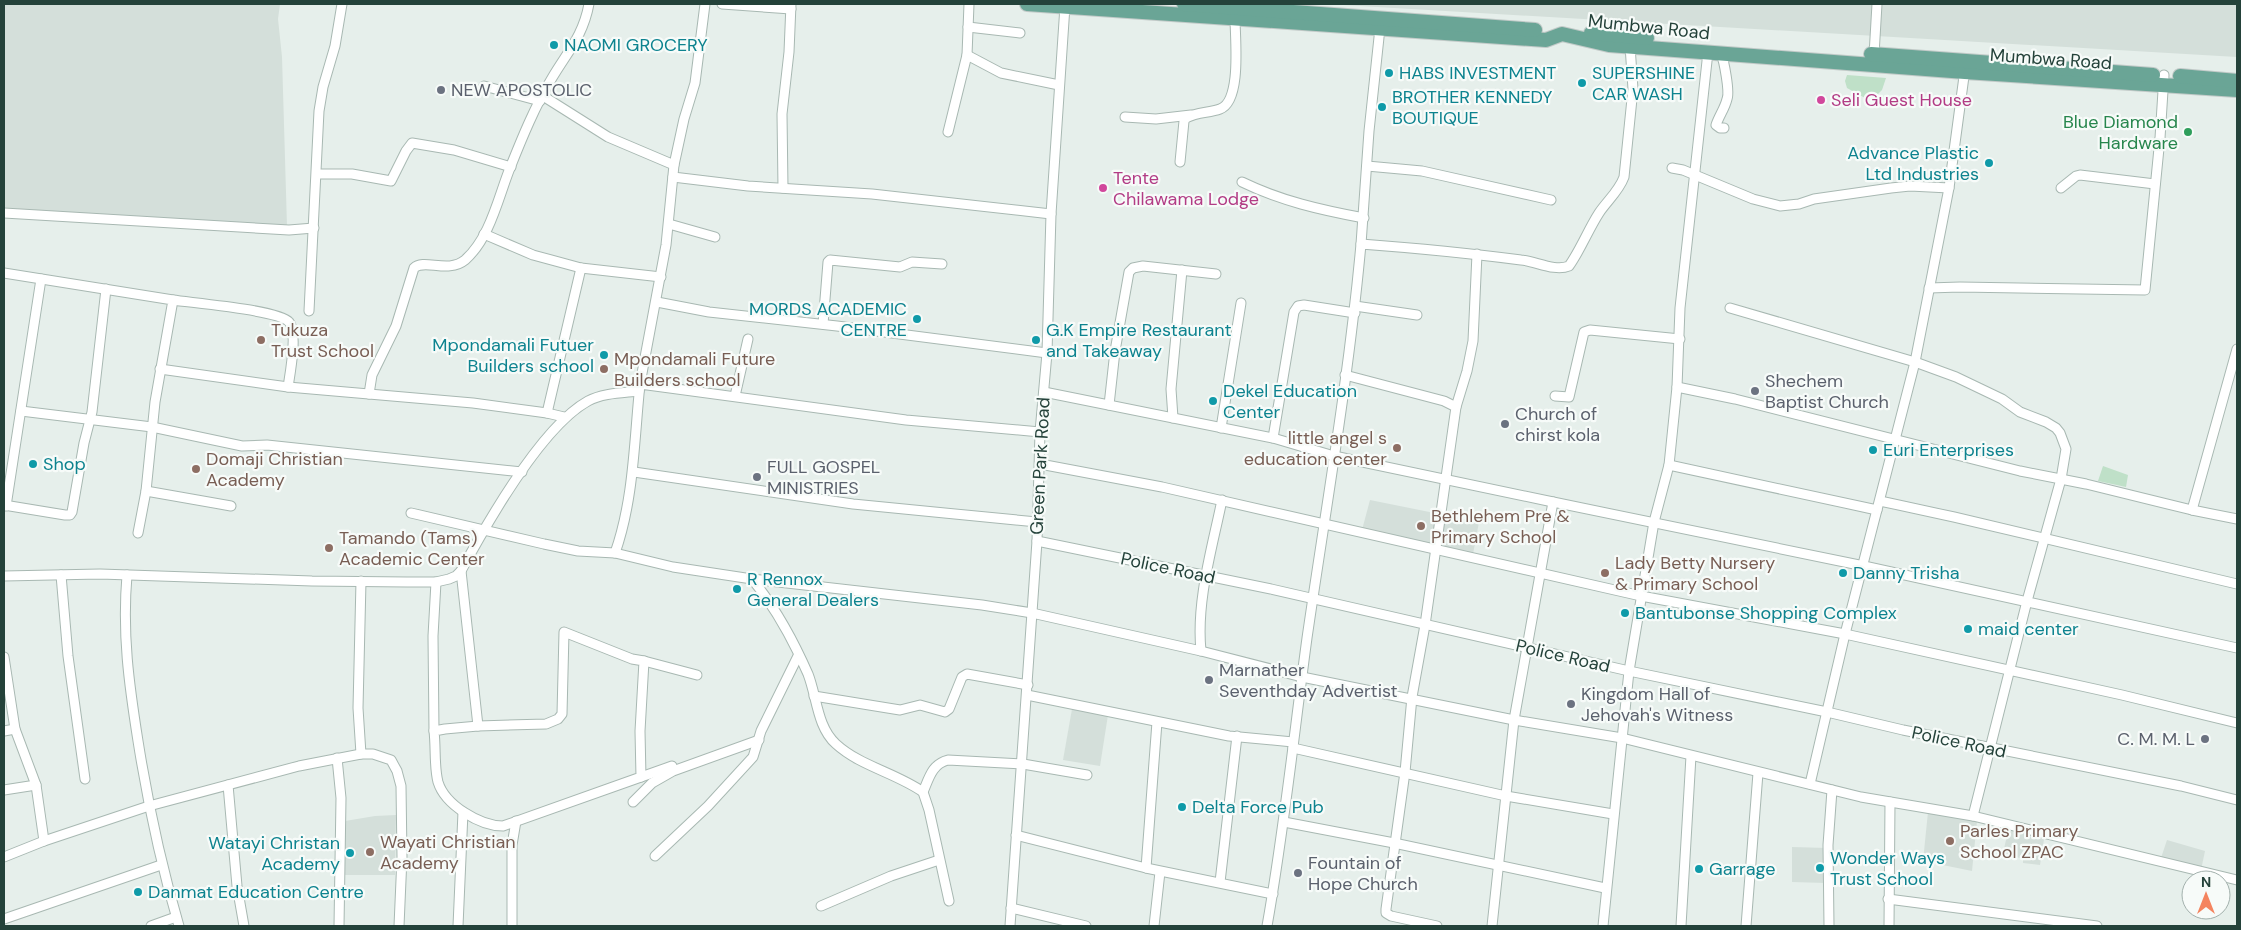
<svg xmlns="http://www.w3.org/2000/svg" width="2241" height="930" font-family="'DM Sans',sans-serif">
<rect width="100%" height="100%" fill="#e6efeb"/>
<g fill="#d4dfda">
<polygon points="4,4 280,4 278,19 282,57 287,226 4,208"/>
<polygon points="1326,4 2237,4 2237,57"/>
<polygon points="1370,500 1479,522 1473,554 1362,530"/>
<polygon points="1072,709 1108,715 1100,766 1063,760"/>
<polygon points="1928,812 1977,821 1972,871 1923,861"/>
<polygon points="396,815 395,875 343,875 345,821 375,816"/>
<polygon points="2009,827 2045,833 2040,865 2023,863 2023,859 2003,853"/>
<polygon points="2167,840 2205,851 2201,870 2161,858"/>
<polygon points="1792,847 1827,848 1826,883 1792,882"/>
</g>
<g fill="#bfe0c8">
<polygon points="1847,75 1886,78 1882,90 1875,97 1865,98 1847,88 1845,81"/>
<polygon points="2103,466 2128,475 2126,487 2098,481"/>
</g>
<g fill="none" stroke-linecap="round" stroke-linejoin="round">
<defs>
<g id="street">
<polyline points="722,4 791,9"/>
<polyline points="968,27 1020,33"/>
<path d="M1721 53C1724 61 1730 92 1727 99 1725 108 1719 116 1716 125L1720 128H1724"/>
<polyline points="967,55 1001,73 1059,85"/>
<polyline points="1874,55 1877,4"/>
<polyline points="484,86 540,101"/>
<polyline points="543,96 608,137 674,165"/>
<polyline points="1125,117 1156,119 1191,115"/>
<polyline points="948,132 967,55 969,4"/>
<path d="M1180 162 1184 121 1186 118C1197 112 1209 113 1220 109 1242 101 1235 38 1235 18"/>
<polyline points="1367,166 1422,171 1551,200"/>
<polyline points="1672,168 1683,170 1753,199 1780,206 1799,204 1814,199 1891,188 1910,186 1949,188"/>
<polyline points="317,174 352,174 391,181 406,151 412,143 454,150 511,167"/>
<polyline points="673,177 748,186 872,194 1051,214"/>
<path d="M1242 182C1281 201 1321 210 1364 218"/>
<polyline points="783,188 782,114 789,52 791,4"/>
<polyline points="2061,188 2076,176 2080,175 2155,184"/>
<polyline points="4,213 289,230 314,228"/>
<polyline points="669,224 715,237"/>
<polyline points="484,234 533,255 581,268 661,277"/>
<polyline points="1361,244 1369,131 1380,28"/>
<polyline points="4,273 173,300 155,402 146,491 138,533"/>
<polyline points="1929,288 1960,287 2145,290 2160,138 2164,75"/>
<path d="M173 300C193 303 279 310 289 322 298 332 290 374 288 387"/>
<polyline points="657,302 709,312 837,326 1047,353"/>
<polyline points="1355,306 1417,315"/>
<polyline points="1730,308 1915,362 1956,377 2002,399 2020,412 2046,422 2056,428 2060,433 2066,449 2061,479 2027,601 1973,816"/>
<polyline points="309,311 319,111 323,87 335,46 342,4"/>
<polyline points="823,324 828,262 830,260 900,267 912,262 942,264"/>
<polyline points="160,369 288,387 473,403 547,413 564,417"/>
<polyline points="1345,375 1444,401 1456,407 1425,625 1412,697 1405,772 1386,909 1386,913 1391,916 1437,926"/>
<polyline points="640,384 666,245 674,165 684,119 695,83 705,4"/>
<polyline points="1677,387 1735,399 2020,471 2086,484 2192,510 2237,519"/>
<polyline points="1044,392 1273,438 1334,456 1553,502"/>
<path d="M369 394 372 375 396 326 414 268C424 258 448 274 465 260 490 238 498 198 510 168 522 138 535 106 552 78 568 51 583 36 589 4"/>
<polyline points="735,396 748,339"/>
<polyline points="1555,396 1569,397 1584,332 1590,330 1680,339"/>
<polyline points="1109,405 1115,351 1129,272 1133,268 1143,266 1216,274"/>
<polyline points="1456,407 1467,371 1473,341 1477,254"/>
<polyline points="21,411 152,427 242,446 267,445 522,472"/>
<polyline points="547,413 581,268"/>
<polyline points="1173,418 1171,389 1182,270"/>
<polyline points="1221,428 1241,303"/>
<polyline points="1273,438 1294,312 1298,306 1304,305 1355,313"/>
<polyline points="1040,464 1162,487 1641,596 1845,634 2122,695 2237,723"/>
<polyline points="1669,465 1877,510"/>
<polyline points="634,472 853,504 1037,522"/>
<polyline points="146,491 231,506"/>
<polyline points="1880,501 1954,517 2237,584"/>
<polyline points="4,505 65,515 70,515 72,512 84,443 92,412 106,289"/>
<polyline points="6,506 41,279"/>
<polyline points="2192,510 2237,349"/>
<polyline points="411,513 544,544 578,551 615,553 673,567 752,579 982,605 1032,613 1201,651 1302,677 1514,720 1622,738 1861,797 1973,816 2237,880"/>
<polyline points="1037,541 1271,589 1629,671 1827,712 1903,730 2181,786 2237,800"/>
<path d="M615 553C634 499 634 441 640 384L906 420 1040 432"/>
<polyline points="461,571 478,726"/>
<polyline points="61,575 68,656 85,779"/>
<path d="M127 575C122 634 129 684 138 741 148 804 161 865 179 926"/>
<path d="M4 576 100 574 312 581 407 582H436L449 579 456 576 461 571C487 523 541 427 588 401 603 393 622 393 639 391"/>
<path d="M752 579C775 607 794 642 808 674 817 697 817 727 836 744 860 766 896 773 923 792L929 810 949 901"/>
<polyline points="361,581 358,708 361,754"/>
<path d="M564 632 632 659 644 661 640 731 641 777 503 826C480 826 445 805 438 782 434 767 436 748 434 731L445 729 478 726 546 724 558 719 562 714Z"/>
<path d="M1201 651C1196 601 1212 549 1222 500"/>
<polyline points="4,657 15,729 36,785 44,841"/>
<polyline points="644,661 697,675"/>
<polyline points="1027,695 1229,736 1293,742"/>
<polyline points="814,696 900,710 920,705 945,712 949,709 962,677 967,674 1028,685"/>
<polyline points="4,731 15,729"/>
<polyline points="434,731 433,636 436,582"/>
<polyline points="1293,748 1506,796 1613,814"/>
<polyline points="337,758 341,798 339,926"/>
<polyline points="641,777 672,766"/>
<polyline points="1810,784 1845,634 1915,362 1949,188 1965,69"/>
<polyline points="228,785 237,886 244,926"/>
<polyline points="4,790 36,785"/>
<path d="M923 792C929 778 932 764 948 760L1023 764 1087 775"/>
<polyline points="633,802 652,783 673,771 759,740"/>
<polyline points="1284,822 1394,843 1605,888"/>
<polyline points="1016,835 1146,868 1273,894"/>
<polyline points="655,856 708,806 753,757 761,731 798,656"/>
<polyline points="4,857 44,841 149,806 299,766 361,754 373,754 391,760 397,771 401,786 402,857 399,926"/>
<polyline points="1146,868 1157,722"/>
<polyline points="1220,882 1237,736"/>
<polyline points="1888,899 2097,926"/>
<polyline points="821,906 891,876 939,860"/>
<polyline points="1011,908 1086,926"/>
<polyline points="4,919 161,865"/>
<polyline points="151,926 176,917"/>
<polyline points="458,926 463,812"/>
<polyline points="512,926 512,845 516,821"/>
<polyline points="1010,926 1037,541 1040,432 1047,353 1051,214 1065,6"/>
<polyline points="1154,926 1160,872"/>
<path d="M1267 926C1284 831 1294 734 1307 638 1326 507 1349 376 1361 244 1414 248 1467 253 1521 260 1535 261 1555 272 1569 266 1581 249 1588 230 1599 213 1607 201 1619 191 1624 177L1633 89 1630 46"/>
<polyline points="1492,926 1514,720 1553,502 1864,566 2237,648"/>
<polyline points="1603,926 1629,671 1654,522 1669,465 1677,387 1680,308 1708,52"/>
<polyline points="1681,926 1691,756"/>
<polyline points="1746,926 1758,773"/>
<polyline points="1829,926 1828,845 1832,790"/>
<polyline points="1889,926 1890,802"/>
</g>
<g id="primary">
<polyline points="1027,4 1546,40 1562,34 1609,45 1965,72 2237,90"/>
<polyline points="1184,4 1535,30"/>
<polyline points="1591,33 1647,38"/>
<polyline points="1871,54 2153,75"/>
<polyline points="2180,76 2237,81"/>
</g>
</defs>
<use href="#street" stroke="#a8b8b2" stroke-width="11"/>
<use href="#primary" stroke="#c2cac8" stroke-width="16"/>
<use href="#street" stroke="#fff" stroke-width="9"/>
<use href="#primary" stroke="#6aa596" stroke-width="14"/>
</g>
<g fill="#0f9aa8" stroke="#f7fbf9" stroke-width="2">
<circle cx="554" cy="45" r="5"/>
<circle cx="1389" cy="73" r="5"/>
<circle cx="1582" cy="83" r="5"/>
<circle cx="1382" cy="107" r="5"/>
<circle cx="1989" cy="163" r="5"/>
<circle cx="917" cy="319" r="5"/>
<circle cx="1036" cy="340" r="5"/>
<circle cx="604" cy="355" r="5"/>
<circle cx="1213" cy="401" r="5"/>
<circle cx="1873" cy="450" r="5"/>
<circle cx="33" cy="464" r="5"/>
<circle cx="1843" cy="573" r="5"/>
<circle cx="737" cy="589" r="5"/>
<circle cx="1625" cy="613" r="5"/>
<circle cx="1968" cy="629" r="5"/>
<circle cx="1182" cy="807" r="5"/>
<circle cx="350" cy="853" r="5"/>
<circle cx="1820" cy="868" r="5"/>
<circle cx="1699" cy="869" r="5"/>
<circle cx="138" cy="892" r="5"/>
</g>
<g fill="#6b7280" stroke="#f7fbf9" stroke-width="2">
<circle cx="441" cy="90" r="5"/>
<circle cx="1755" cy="391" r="5"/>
<circle cx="1505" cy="424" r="5"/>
<circle cx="757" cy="477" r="5"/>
<circle cx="1209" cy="680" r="5"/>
<circle cx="1571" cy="704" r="5"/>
<circle cx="2205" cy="739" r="5"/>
<circle cx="1298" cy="873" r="5"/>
</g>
<g fill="#d1479c" stroke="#f7fbf9" stroke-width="2">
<circle cx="1821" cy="100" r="5"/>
<circle cx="1103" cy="188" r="5"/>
</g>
<circle fill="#2e9e5b" stroke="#f7fbf9" stroke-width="2" cx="2188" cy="132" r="5"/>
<g fill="#8d6e63" stroke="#f7fbf9" stroke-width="2">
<circle cx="261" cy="340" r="5"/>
<circle cx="604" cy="369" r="5"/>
<circle cx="1397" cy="448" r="5"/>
<circle cx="196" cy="469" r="5"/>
<circle cx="1421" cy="526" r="5"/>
<circle cx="329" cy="548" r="5"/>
<circle cx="1605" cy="573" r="5"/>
<circle cx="1950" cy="841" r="5"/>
<circle cx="370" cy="852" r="5"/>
</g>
<g text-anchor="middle" stroke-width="4.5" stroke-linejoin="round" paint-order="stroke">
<g font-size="18" fill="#24423a" stroke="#f7fbf9">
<text transform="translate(1649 27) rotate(6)" y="6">Mumbwa Road</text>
<text transform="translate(2051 59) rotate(4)" y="6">Mumbwa Road</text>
<text transform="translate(1040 466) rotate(-87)" y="6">Green Park Road</text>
<text transform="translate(1168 568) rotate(12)" y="6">Police Road</text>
<text transform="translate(1563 656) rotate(13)" y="6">Police Road</text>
<text transform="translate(1959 742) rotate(12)" y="6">Police Road</text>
</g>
<g font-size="18" fill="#0d838f" stroke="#f7fbf9" text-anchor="start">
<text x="564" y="51">NAOMI GROCERY</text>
<text x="1399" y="79">HABS INVESTMENT</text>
<text x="1592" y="79">SUPERSHINE<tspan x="1592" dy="21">CAR WASH</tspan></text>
<text x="1392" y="103">BROTHER KENNEDY<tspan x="1392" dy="21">BOUTIQUE</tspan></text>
<text x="1979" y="159" text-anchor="end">Advance Plastic<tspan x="1979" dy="21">Ltd Industries</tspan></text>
<text x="907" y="315" text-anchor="end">MORDS ACADEMIC<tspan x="907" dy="21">CENTRE</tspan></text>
<text x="1046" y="336">G.K Empire Restaurant<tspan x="1046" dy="21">and Takeaway</tspan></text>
<text x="594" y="351" text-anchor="end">Mpondamali Futuer<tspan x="594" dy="21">Builders school</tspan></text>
<text x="1223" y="397">Dekel Education<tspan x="1223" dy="21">Center</tspan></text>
<text x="1883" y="456">Euri Enterprises</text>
<text x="43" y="470">Shop</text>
<text x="1853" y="579">Danny Trisha</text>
<text x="747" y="585">R Rennox<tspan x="747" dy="21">General Dealers</tspan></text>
<text x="1635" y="619">Bantubonse Shopping Complex</text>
<text x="1978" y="635">maid center</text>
<text x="1192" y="813">Delta Force Pub</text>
<text x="340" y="849" text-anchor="end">Watayi Christan<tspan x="340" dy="21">Academy</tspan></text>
<text x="1830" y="864">Wonder Ways<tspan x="1830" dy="21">Trust School</tspan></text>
<text x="1709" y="875">Garrage</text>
<text x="148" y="898">Danmat Education Centre</text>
</g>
<g font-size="18" fill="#5b616d" stroke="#f7fbf9" text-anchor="start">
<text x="451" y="96">NEW APOSTOLIC</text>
<text x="1765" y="387">Shechem<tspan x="1765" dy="21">Baptist Church</tspan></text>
<text x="1515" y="420">Church of<tspan x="1515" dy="21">chirst kola</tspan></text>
<text x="767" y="473">FULL GOSPEL<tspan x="767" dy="21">MINISTRIES</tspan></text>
<text x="1219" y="676">Marnather<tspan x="1219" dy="21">Seventhday Advertist</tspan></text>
<text x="1581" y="700">Kingdom Hall of<tspan x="1581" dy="21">Jehovah's Witness</tspan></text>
<text x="2195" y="745" text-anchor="end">C. M. M. L</text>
<text x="1308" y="869">Fountain of<tspan x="1308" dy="21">Hope Church</tspan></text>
</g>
<g font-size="18" fill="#b23c85" stroke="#f7fbf9" text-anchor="start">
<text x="1831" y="106">Seli Guest House</text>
<text x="1113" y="184">Tente<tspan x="1113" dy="21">Chilawama Lodge</tspan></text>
</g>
<g font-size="18" fill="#27864d" stroke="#f7fbf9" text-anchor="end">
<text x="2178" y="128">Blue Diamond<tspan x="2178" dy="21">Hardware</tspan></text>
</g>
<g font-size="18" fill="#785e54" stroke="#f7fbf9" text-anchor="start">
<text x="271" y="336">Tukuza<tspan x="271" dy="21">Trust School</tspan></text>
<text x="614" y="365">Mpondamali Future<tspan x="614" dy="21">Builders school</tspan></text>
<text x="1387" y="444" text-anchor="end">little angel s<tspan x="1387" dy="21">education center</tspan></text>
<text x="206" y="465">Domaji Christian<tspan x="206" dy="21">Academy</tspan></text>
<text x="1431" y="522">Bethlehem Pre &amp;<tspan x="1431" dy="21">Primary School</tspan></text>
<text x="339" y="544">Tamando (Tams)<tspan x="339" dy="21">Academic Center</tspan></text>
<text x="1615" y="569">Lady Betty Nursery<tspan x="1615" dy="21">&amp; Primary School</tspan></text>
<text x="1960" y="837">Parles Primary<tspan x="1960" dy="21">School ZPAC</tspan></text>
<text x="380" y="848">Wayati Christian<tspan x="380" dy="21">Academy</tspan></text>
</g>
</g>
<rect width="2241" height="930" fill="none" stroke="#24423a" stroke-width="10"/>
<g transform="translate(2206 895)"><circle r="24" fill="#f7fbf9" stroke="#a3b1ad"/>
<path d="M0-4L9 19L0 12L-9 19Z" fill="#f4845f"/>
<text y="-8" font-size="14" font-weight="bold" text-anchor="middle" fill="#24423a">N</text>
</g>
</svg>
